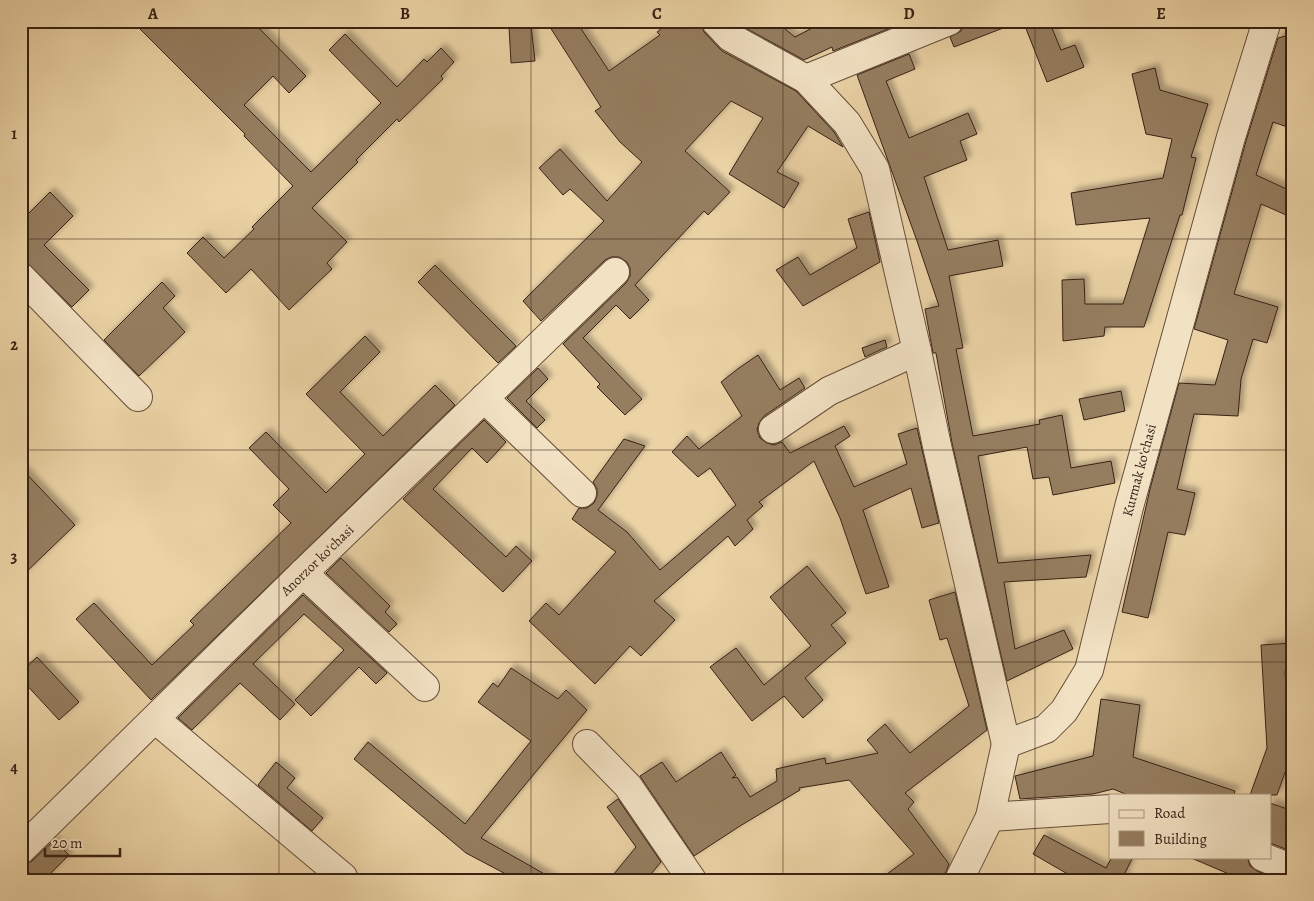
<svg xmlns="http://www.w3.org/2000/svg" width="1314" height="901" font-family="Alegreya,serif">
<defs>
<filter id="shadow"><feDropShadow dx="4.5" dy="-4.5" stdDeviation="2.5" flood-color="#0004"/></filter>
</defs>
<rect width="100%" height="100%" fill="#ebd3a5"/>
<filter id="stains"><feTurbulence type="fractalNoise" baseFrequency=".004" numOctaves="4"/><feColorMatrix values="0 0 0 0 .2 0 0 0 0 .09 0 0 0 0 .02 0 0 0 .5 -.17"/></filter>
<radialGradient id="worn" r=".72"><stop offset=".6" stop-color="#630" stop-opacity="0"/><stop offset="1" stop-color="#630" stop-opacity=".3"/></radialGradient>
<g fill="#957e61" stroke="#372117" filter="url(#shadow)">
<polygon points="132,21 252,21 306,76 289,93 273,76 244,105 311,172 381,103 329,50 345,34 397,87 424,59 427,62 441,48 454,62 441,76 443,79 399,122 397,119 356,160 358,162 312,208 347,242 327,263 332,269 289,310 251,269 226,293 187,253 203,237 224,258 254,229 252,227 293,186 244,136 245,134"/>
<polygon points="550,21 576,21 609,71 660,35 657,32 671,21 700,21 704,32 722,51 796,91 834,132 843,147 808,126 777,172 799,183 784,208 729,174 763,118 731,101 685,151 730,192 708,215 704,211 635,285 649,300 630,319 616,305 583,338 642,399 625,415 597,387 600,384 563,344 626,283 630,276 630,268 627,262 619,257 611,257 605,260 541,321 523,301 604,221 570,189 563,195 539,168 560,149 607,201 642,162 620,142 595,111 601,107 548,24 551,23"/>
<polygon points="737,21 775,21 795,37 826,21 896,21 898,25 833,51 832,47 804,60 740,25"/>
<polygon points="964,21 1016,21 1016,23 954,47 950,37 961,31"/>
<polygon points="1023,21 1049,21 1061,50 1075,45 1084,67 1047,82"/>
<polygon points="531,25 535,61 511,63 509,27"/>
<polygon points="1293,34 1293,129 1273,122 1256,175 1293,192 1293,218 1261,204 1234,294 1278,307 1267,343 1253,339 1241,379 1238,416 1194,414 1177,489 1195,493 1185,535 1168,532 1148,618 1122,612 1150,489 1179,383 1215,385 1228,340 1194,329 1246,141 1278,38"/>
<polygon points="909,54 915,69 886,81 909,138 968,113 977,134 960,141 967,160 924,177 948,250 998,240 1003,266 949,276 963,348 956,349 973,436 1040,424 1039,420 1062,415 1071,468 1111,461 1115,483 1053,495 1049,477 1033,479 1027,447 978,456 998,563 1091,555 1086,577 1004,582 1015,649 1064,630 1073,649 1007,681 952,443 936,353 933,353 925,309 939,306 917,241 857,75"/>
<polygon points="1155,68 1160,90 1208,104 1191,157 1196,158 1182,215 1180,215 1144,327 1105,327 1104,336 1063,341 1062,280 1084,279 1085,304 1123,304 1150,218 1076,225 1071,193 1163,178 1172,139 1146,134 1132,74"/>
<polygon points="50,192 73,216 44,245 89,290 72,307 21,257 21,221"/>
<polygon points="869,212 880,262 803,306 776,270 798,257 810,275 857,248 848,219"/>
<polygon points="435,265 516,346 498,363 418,282"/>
<polygon points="162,282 175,296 163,308 185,332 139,376 104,340"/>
<polygon points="365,336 380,352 340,392 383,436 435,385 455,405 151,700 76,619 94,603 152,665 194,625 190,621 291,523 273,505 289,489 249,448 266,432 326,493 365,454 306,394"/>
<polygon points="885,340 887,347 865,357 862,348"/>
<polygon points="758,355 780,390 799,378 805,388 764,416 759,423 757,430 760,438 767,443 774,445 782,442 790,453 844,426 850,436 835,446 854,487 907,464 898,434 917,428 939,523 922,528 911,488 863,510 889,587 866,594 840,518 814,461 759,502 763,506 747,520 753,529 735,546 728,536 654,601 675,620 641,656 630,646 595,684 529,621 546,603 559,615 616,552 572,519 579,508 587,508 594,503 597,496 597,489 593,482 624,439 645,446 598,510 627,532 660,570 736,505 710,468 698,477 672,452 687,436 699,449 742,416 721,382 739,368"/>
<polygon points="538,368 548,379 526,401 545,420 537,428 507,398"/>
<polygon points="1121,391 1125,411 1084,420 1079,399"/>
<polygon points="484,420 506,442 487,463 472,448 433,489 506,557 516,546 532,561 503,592 403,499"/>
<polygon points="21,468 75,525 21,577"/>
<polygon points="341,558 390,606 385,612 397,624 389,632 326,573"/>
<polygon points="807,566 846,613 831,625 846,643 805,678 823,700 803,718 784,696 752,721 710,667 736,648 764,685 811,646 770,597"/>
<polygon points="955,592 987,730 905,793 914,802 908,809 949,864 945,874 937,880 879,880 914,854 849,780 799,788 800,790 740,826 694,856 640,776 662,762 676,782 721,752 736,775 732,778 737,777 750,797 777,781 776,769 825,758 826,764 878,753 867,740 885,724 910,753 969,706 947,638 940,640 929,600"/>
<polygon points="303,595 387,673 376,684 359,667 311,716 295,700 344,650 304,614 253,664 295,704 280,720 240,683 192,730 178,718"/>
<polygon points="1293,643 1293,671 1285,671 1289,733 1293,734 1293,765 1288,764 1277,795 1250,795 1267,748 1261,645"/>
<polygon points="37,657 79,702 59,720 21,679 21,672"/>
<polygon points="511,668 558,699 566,690 587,710 481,838 555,880 517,880 466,853 354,759 368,742 465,824 531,741 478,702 493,683 498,687"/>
<polygon points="1101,699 1140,705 1133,757 1235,791 1234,795 1128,795 1113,789 1093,794 1020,799 1015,776 1093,756"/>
<polygon points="276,762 295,778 287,788 323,818 312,831 258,785"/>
<polygon points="618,799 661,862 646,880 609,880 636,847 607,807"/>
<polygon points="1270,803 1293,811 1293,852 1270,843"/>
<polygon points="1044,835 1106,868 1112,857 1133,857 1123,877 1129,880 1078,880 1033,854"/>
<polygon points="54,840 69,855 44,880 36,880 22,865 32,861"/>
<polygon points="1189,857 1244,857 1248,859 1250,866 1257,871 1278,880 1243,880"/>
</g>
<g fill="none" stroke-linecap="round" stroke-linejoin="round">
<defs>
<g id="minor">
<polyline points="715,21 730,37 806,79 847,123 875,169 917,351 937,446 1006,744"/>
<polyline points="806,79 949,21"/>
<polyline points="21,277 138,397"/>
<polyline points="484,398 582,493"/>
<polyline points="773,429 829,391 917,351"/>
<polyline points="303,573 425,687"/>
<polyline points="155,719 343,877"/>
<polyline points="587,744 628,786 692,880"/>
<polyline points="990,817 1110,809"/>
<polyline points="21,850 303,573 615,272"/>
<polyline points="1263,857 1293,869"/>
<polyline points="959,880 990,817 1006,744 1046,729 1064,711 1089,670 1129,507 1231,137 1267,21"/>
</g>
</defs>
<use href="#minor" stroke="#644e3a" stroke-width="30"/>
<use href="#minor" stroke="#f2e2c4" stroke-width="28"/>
</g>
<path fill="none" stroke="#372117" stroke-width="1" stroke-opacity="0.55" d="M279 21V880M531 21V880M783 21V880M1035 21V880M21 239H1293M21 450H1293M21 662H1293"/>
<g text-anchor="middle" stroke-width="4" stroke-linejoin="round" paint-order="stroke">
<g font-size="14" fill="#372117" stroke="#f2e2c4">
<text transform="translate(1139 470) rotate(-75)" y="5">Kurmak koʻchasi</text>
<text transform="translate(317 560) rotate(-44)" y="5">Anorzor koʻchasi</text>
</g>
</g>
<rect width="1314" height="901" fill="none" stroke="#ebd3a5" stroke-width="55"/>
<rect x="1109" y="794" width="162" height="65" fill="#f2e2c4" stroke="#a7957f"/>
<rect x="1119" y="810" width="25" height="8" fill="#f2e2c4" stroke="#a7957f"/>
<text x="1154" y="818" font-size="15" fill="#372117">Road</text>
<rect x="1119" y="831" width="25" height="15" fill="#957e61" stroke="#a7957f"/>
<text x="1154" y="844" font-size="15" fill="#372117">Building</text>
<path d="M45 848v8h75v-8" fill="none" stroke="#372117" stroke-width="2.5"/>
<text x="52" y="848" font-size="15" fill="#372117" stroke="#f2e2c4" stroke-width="4" paint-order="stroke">20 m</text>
<rect x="28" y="28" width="1258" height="846" fill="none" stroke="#372117" stroke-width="2"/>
<g font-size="16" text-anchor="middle" font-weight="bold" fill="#372117">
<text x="153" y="19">A</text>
<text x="405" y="19">B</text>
<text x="657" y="19">C</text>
<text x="909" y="19">D</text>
<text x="1161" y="19">E</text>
<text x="14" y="139">1</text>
<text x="14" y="350">2</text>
<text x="14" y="562">3</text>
<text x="14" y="773">4</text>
</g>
<rect width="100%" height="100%" filter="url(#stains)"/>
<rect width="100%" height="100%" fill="url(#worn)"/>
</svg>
